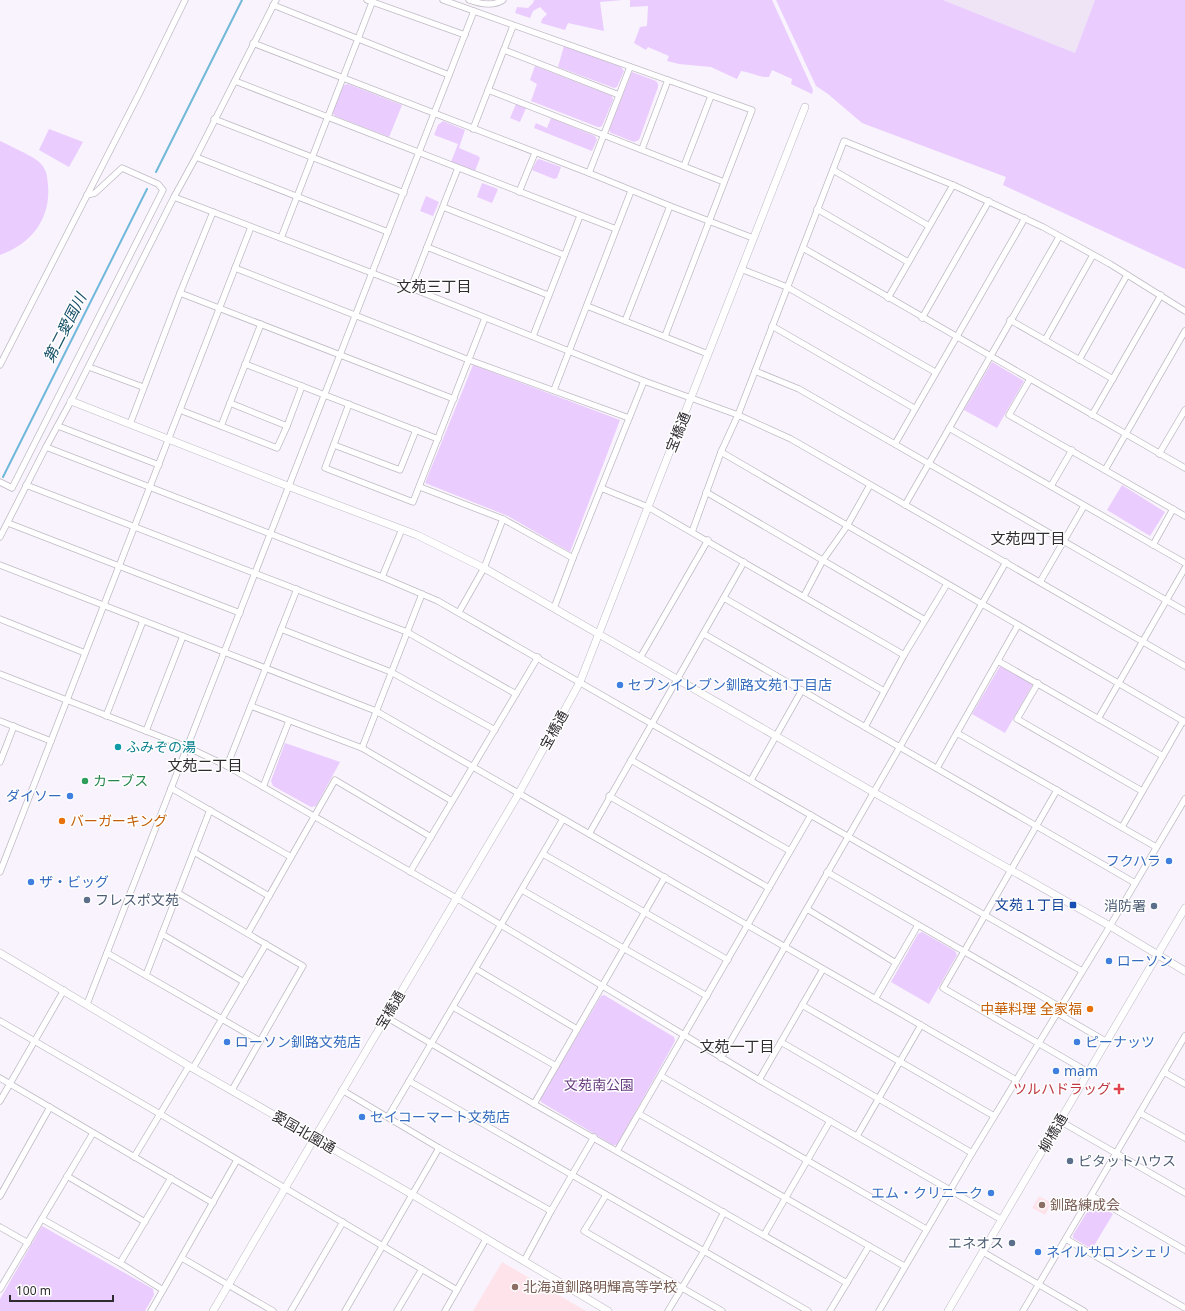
<svg xmlns="http://www.w3.org/2000/svg" width="1185" height="1311" font-family="'Noto Sans','Noto Sans JP',sans-serif">
<rect width="100%" height="100%" fill="#f9f3fd"/>
<polygon fill="#eee4f5" points="943,0 1095,0 1075,53"/>
<g fill="#fee4ea">
<polygon points="1039,1196 1052,1203 1045,1215 1032,1208"/>
<polygon points="502,1262 586,1311 473,1311"/>
</g>
<g fill="#eaccfe">
<polygon points="534,0 622,0 600,2 604,31 568,23 565,30 541,23 542,19 547,14 540,7 533,11 530,18 515,13 517,7 528,8 533,3"/>
<path d="M630 0H772L813 90 812 94 791 84 792 79 772 70 769 77C760 78 751 72 741 71L737 79 711 67 679 64 667 61 669 56 648 47 646 50 634 43 640 27 647 26 648 6 630 7Z"/>
<polygon points="776,0 943,0 1075,53 1095,0 1185,0 1185,269 1003,185 1006,177 862,123 828,94 816,86"/>
<polygon points="564,46 621,67 624,71 617,87 614,88 558,67"/>
<polygon points="535,66 612,96 613,100 602,126 600,127 598,127 531,101 537,84 530,80"/>
<polygon points="632,72 656,81 658,84 658,87 639,140 634,142 611,133 609,130"/>
<polygon points="348,84 402,105 389,137 335,116 332,112 344,85"/>
<polygon points="516,104 526,108 520,122 510,118"/>
<polygon points="551,118 595,136 597,140 592,151 534,128 536,123 547,128"/>
<polygon points="443,121 465,130 459,148 478,156 480,158 475,171 451,162 458,144 434,135 438,125"/>
<polygon points="49,129 83,142 69,167 39,150"/>
<path d="M0 141C8 145 35 157 40 163 47 170 47 176 48 185 51 219 31 244 0 255Z"/>
<polygon points="539,159 561,167 557,178 554,179 532,170 537,160"/>
<polygon points="482,183 498,189 492,203 477,197"/>
<polygon points="426,196 439,202 433,216 420,211"/>
<polygon points="992,362 1024,381 997,428 964,410"/>
<polygon points="473,365 620,420 570,552 508,516 425,483"/>
<polygon points="1122,485 1165,512 1150,536 1107,510"/>
<polygon points="1000,666 1033,684 1005,733 972,714"/>
<polygon points="285,743 340,762 316,806 311,807 273,786 271,781"/>
<polygon points="922,932 955,951 957,955 929,1004 891,982 918,934"/>
<polygon points="604,995 674,1037 675,1041 617,1145 613,1145 541,1102 540,1099 601,996"/>
<polygon points="1095,1203 1113,1214 1092,1249 1073,1238 1073,1235 1092,1204"/>
<polygon points="42,1226 153,1289 154,1295 145,1311 0,1311 0,1299"/>
</g>
<g fill="none" stroke-linecap="round" stroke-linejoin="round">
<g stroke="#70b9da" stroke-width="2">
<polyline points="156,172 242,0"/>
<polyline points="3,477 147,189"/>
</g>
<defs>
<g id="minor">
<polyline points="367,0 465,35"/>
<polyline points="443,0 752,110 665,336"/>
<path d="M469 0C480 4 494 6 503 0"/>
<polyline points="273,5 449,75"/>
<polyline points="253,43 589,173 670,206 753,238"/>
<polyline points="504,50 619,95"/>
<polyline points="235,81 616,229"/>
<polyline points="488,90 724,182"/>
<polyline points="214,119 404,193"/>
<polyline points="473,129 513,26"/>
<polyline points="642,149 668,80"/>
<polyline points="196,157 388,232"/>
<polyline points="684,166 711,96"/>
<polyline points="833,170 929,226"/>
<polyline points="589,173 630,67"/>
<polyline points="519,192 535,153"/>
<polyline points="174,197 411,288 644,381 738,415 791,439 1185,666"/>
<polyline points="443,207 564,255"/>
<polyline points="817,209 908,262"/>
<polyline points="281,238 373,0"/>
<polyline points="427,247 548,295"/>
<polyline points="803,248 1185,468"/>
<polyline points="235,268 469,360 629,418"/>
<polyline points="741,269 787,287 935,372"/>
<polyline points="411,288 458,168"/>
<polyline points="180,293 454,399"/>
<polyline points="888,298 953,185"/>
<polyline points="587,306 708,354"/>
<polyline points="922,318 989,201"/>
<polyline points="1010,320 1113,379"/>
<polyline points="625,321 670,206"/>
<polyline points="772,326 914,408"/>
<polyline points="533,336 580,216"/>
<polyline points="1045,340 1093,255"/>
<polyline points="1079,360 1127,275"/>
<polyline points="245,364 438,439"/>
<polyline points="0,365 140,92 185,0"/>
<polyline points="89,367 143,387"/>
<polyline points="755,371 799,389 1185,611"/>
<polyline points="1030,379 1009,415 1185,516"/>
<polyline points="554,390 631,191"/>
<polyline points="349,404 325,468 413,502 485,318"/>
<polyline points="180,410 277,448 287,426 230,403"/>
<polyline points="1092,415 1161,295"/>
<polyline points="130,424 180,293 213,212"/>
<polyline points="58,426 159,465"/>
<polyline points="221,426 261,324"/>
<polyline points="287,426 302,386"/>
<polyline points="949,428 1185,563"/>
<polyline points="895,444 1025,218"/>
<polyline points="334,445 400,470 416,430"/>
<polyline points="46,447 382,577 438,601 1082,971"/>
<polyline points="721,452 1185,722"/>
<polyline points="1159,454 1185,410"/>
<polyline points="1105,470 1185,331"/>
<polyline points="0,482 12,488 163,190 158,184 122,168 95,193 87,195"/>
<polyline points="26,485 407,632 516,694"/>
<polyline points="1051,486 1072,450"/>
<polyline points="420,487 503,519 573,558"/>
<polyline points="601,488 648,507 904,655"/>
<polyline points="706,492 925,620"/>
<polyline points="905,505 1059,237"/>
<polyline points="8,523 240,613"/>
<polyline points="692,532 721,452 738,415 844,141 953,185 1043,227 1110,264 1185,311"/>
<polyline points="0,537 46,447 71,401 174,197 196,157 276,0"/>
<polyline points="1153,545 1173,509"/>
<polyline points="0,565 376,711 1016,1080"/>
<polyline points="382,577 402,529"/>
<polyline points="1040,582 1084,506"/>
<polyline points="804,596 823,560 847,526 870,485"/>
<polyline points="724,598 884,691"/>
<polyline points="554,608 573,558 644,381"/>
<polyline points="459,612 484,568 503,519"/>
<polyline points="0,619 85,653"/>
<polyline points="281,629 391,672 495,730"/>
<polyline points="704,634 1135,883"/>
<polyline points="640,658 708,540"/>
<polyline points="998,661 1163,756"/>
<polyline points="0,674 187,747 227,766 456,898 759,1080 1002,1220"/>
<polyline points="1038,683 1017,719 1142,791"/>
<polyline points="251,706 362,748 452,801"/>
<polyline points="106,716 143,621"/>
<polyline points="1098,719 1185,568"/>
<polyline points="0,721 51,741"/>
<polyline points="865,727 904,655 947,584"/>
<polyline points="146,731 183,636"/>
<polyline points="957,733 1156,847"/>
<polyline points="362,748 422,594"/>
<polyline points="631,760 790,851"/>
<polyline points="0,762 14,726"/>
<polyline points="227,766 297,589"/>
<polyline points="937,768 1018,625"/>
<polyline points="751,780 802,690"/>
<polyline points="263,787 289,721"/>
<polyline points="171,788 291,857"/>
<polyline points="1057,790 943,988 1088,1072"/>
<polyline points="609,796 769,888"/>
<polyline points="1122,827 1183,721"/>
<polyline points="589,834 744,562"/>
<polyline points="194,852 269,896"/>
<polyline points="543,854 728,960"/>
<polyline points="0,872 251,227"/>
<polyline points="410,872 538,657"/>
<polyline points="827,872 1060,1007"/>
<polyline points="522,890 707,996"/>
<polyline points="178,893 303,966 232,1090"/>
<polyline points="807,909 896,963"/>
<polyline points="248,933 335,780 431,837"/>
<polyline points="162,934 244,982"/>
<polyline points="107,953 260,1041"/>
<polyline points="476,969 577,1029"/>
<polyline points="146,975 210,810"/>
<polyline points="875,999 918,925"/>
<polyline points="87,1004 474,11"/>
<polyline points="802,1005 994,1116"/>
<polyline points="453,1007 556,1066"/>
<polyline points="1057,1013 1107,1042"/>
<polyline points="386,1017 534,1104 847,1283"/>
<polyline points="0,1021 160,1114 457,1290"/>
<polyline points="781,1042 972,1153"/>
<polyline points="721,1058 1006,562"/>
<polyline points="193,1068 266,944"/>
<polyline points="1164,1072 1185,1084"/>
<polyline points="661,1076 926,1229"/>
<polyline points="0,1078 213,1203"/>
<polyline points="759,1080 823,969"/>
<polyline points="409,1081 808,1311"/>
<polyline points="342,1090 439,1148 551,1211"/>
<polyline points="0,1101 64,990"/>
<polyline points="534,1104 665,877"/>
<polyline points="1140,1113 1185,1138"/>
<polyline points="639,1114 904,1266"/>
<polyline points="388,1117 563,819"/>
<polyline points="1060,1121 1185,1193"/>
<polyline points="857,1136 921,1025"/>
<polyline points="617,1151 811,815"/>
<polyline points="134,1157 189,1066"/>
<polyline points="67,1176 145,1222"/>
<polyline points="606,1195 584,1231 722,1311"/>
<polyline points="0,1196 50,1107"/>
<polyline points="1092,1196 1185,1250"/>
<polyline points="42,1219 120,1263 163,1290"/>
<polyline points="0,1227 28,1243"/>
<polyline points="764,1235 830,1121"/>
<polyline points="1066,1239 1185,1308"/>
<polyline points="983,1252 1084,1311"/>
<polyline points="182,1258 273,1311"/>
<polyline points="524,1261 551,1211 594,1137"/>
<polyline points="120,1263 171,1178"/>
<polyline points="0,1289 93,1133"/>
<polyline points="151,1311 237,1160"/>
<polyline points="291,1311 343,1222"/>
<polyline points="345,1311 439,1148"/>
<polyline points="397,1311 422,1269"/>
<polyline points="445,1311 486,1239"/>
<polyline points="668,1311 704,1251 724,1212"/>
<polyline points="830,1311 869,1246"/>
<polyline points="879,1311 972,1153 1110,926 1185,799"/>
<polyline points="1023,1311 1185,1036"/>
</g>
<g id="tertiary">
<polyline points="71,401 298,490 417,535 484,568 873,792 1110,926 1185,971"/>
<polyline points="0,953 189,1066 413,1195 608,1311"/>
<polyline points="213,1311 314,1139 519,793 580,682 648,507 805,107"/>
<polyline points="948,1311 1185,908"/>
</g>
</defs>
<use href="#minor" stroke="#bfbac3" stroke-width="7"/>
<use href="#tertiary" stroke="#bfbac3" stroke-width="8"/>
<use href="#minor" stroke="#fff" stroke-width="5.5"/>
<use href="#tertiary" stroke="#fff" stroke-width="7"/>
</g>
<g fill="#3f7fe0" stroke="#fff" stroke-width="1.5">
<circle cx="620" cy="685" r="4"/>
<circle cx="70" cy="796" r="4"/>
<circle cx="1169" cy="861" r="4"/>
<circle cx="31" cy="882" r="4"/>
<circle cx="1109" cy="961" r="4"/>
<circle cx="227" cy="1042" r="4"/>
<circle cx="1077" cy="1042" r="4"/>
<circle cx="1056" cy="1071" r="4"/>
<circle cx="362" cy="1117" r="4"/>
<circle cx="991" cy="1193" r="4"/>
<circle cx="1038" cy="1252" r="4"/>
</g>
<circle fill="#0f9aa8" stroke="#fff" stroke-width="1.5" cx="118" cy="747" r="4"/>
<circle fill="#2e9e5b" stroke="#fff" stroke-width="1.5" cx="85" cy="781" r="4"/>
<g fill="#e8710a" stroke="#fff" stroke-width="1.5">
<circle cx="62" cy="821" r="4"/>
<circle cx="1090" cy="1009" r="4"/>
</g>
<g fill="#5c6f8a" stroke="#fff" stroke-width="1.5">
<circle cx="87" cy="900" r="4"/>
<circle cx="1154" cy="906" r="4"/>
<circle cx="1070" cy="1161" r="4"/>
<circle cx="1012" cy="1243" r="4"/>
</g>
<rect fill="#1a4fb4" stroke="#fff" stroke-width="1.5" x="1069" y="901" width="8" height="8" rx="2"/>
<path fill="#e0444e" stroke="#fff" stroke-width="1.5" d="M1117 1083h4v4h4v4h-4v4h-4v-4h-4v-4h4z"/>
<g fill="#8d6e63" stroke="#fff" stroke-width="1.5">
<circle cx="1042" cy="1205" r="4"/>
<circle cx="515" cy="1287" r="4"/>
</g>
<g text-anchor="middle" stroke-width="3" stroke-linejoin="round" paint-order="stroke">
<g font-size="14" fill="#2f2c30" stroke="#fff">
<text transform="translate(678 432) rotate(-68)" y="5">宝橋通</text>
<text transform="translate(554 730) rotate(-61)" y="5">宝橋通</text>
<text transform="translate(390 1010) rotate(-59)" y="5">宝橋通</text>
<text transform="translate(304 1132) rotate(30)" y="5">愛国北園通</text>
<text transform="translate(1053 1133) rotate(-60)" y="5">柳橋通</text>
</g>
<g font-size="14" fill="#366cbe" stroke="#fff" text-anchor="start">
<text x="628" y="690">セブンイレブン釧路文苑1丁目店</text>
<text x="62" y="801" text-anchor="end">ダイソー</text>
<text x="1161" y="866" text-anchor="end">フクハラ</text>
<text x="39" y="887">ザ・ビッグ</text>
<text x="1117" y="966">ローソン</text>
<text x="235" y="1047">ローソン釧路文苑店</text>
<text x="1085" y="1047">ピーナッツ</text>
<text x="1064" y="1076">mam</text>
<text x="370" y="1122">セイコーマート文苑店</text>
<text x="983" y="1198" text-anchor="end">エム・クリニーク</text>
<text x="1046" y="1257">ネイルサロンシェリ</text>
</g>
<g font-size="14" fill="#0d838f" stroke="#fff" text-anchor="start">
<text x="126" y="752">ふみぞの湯</text>
</g>
<g font-size="14" fill="#27864d" stroke="#fff" text-anchor="start">
<text x="93" y="786">カーブス</text>
</g>
<g font-size="14" fill="#c56008" stroke="#fff" text-anchor="start">
<text x="70" y="826">バーガーキング</text>
<text x="1082" y="1014" text-anchor="end">中華料理 全家福</text>
</g>
<g font-size="14" fill="#4e5e75" stroke="#fff" text-anchor="start">
<text x="95" y="905">フレスポ文苑</text>
<text x="1146" y="911" text-anchor="end">消防署</text>
<text x="1078" y="1166">ピタットハウス</text>
<text x="1004" y="1248" text-anchor="end">エネオス</text>
</g>
<g font-size="14" fill="#164399" stroke="#fff" text-anchor="end">
<text x="1065" y="910">文苑１丁目</text>
</g>
<g font-size="14" fill="#673c80" stroke="#fff">
<text x="599" y="1090">文苑南公園</text>
</g>
<g font-size="14" fill="#be3a42" stroke="#fff" text-anchor="end">
<text x="1111" y="1094">ツルハドラッグ</text>
</g>
<g font-size="14" fill="#785e54" stroke="#fff" text-anchor="start">
<text x="1050" y="1210">釧路練成会</text>
<text x="523" y="1292">北海道釧路明輝高等学校</text>
</g>
<g font-size="15" fill="#2f2c30" stroke="#fff">
<text x="434" y="292">文苑三丁目</text>
<text x="1028" y="544">文苑四丁目</text>
<text x="205" y="771">文苑二丁目</text>
<text x="737" y="1052">文苑一丁目</text>
</g>
<g font-size="15" font-style="italic" fill="#144f67" stroke="#fff">
<text transform="translate(65 328) rotate(-63)" y="5">第二愛国川</text>
</g>
</g>
<path d="M10 1295v6h103v-6" fill="none" stroke="#2f2c30" stroke-width="2"/>
<text x="16" y="1295" font-size="12" fill="#2f2c30" stroke="#ffffff" stroke-width="3" paint-order="stroke">100 m</text>
</svg>
